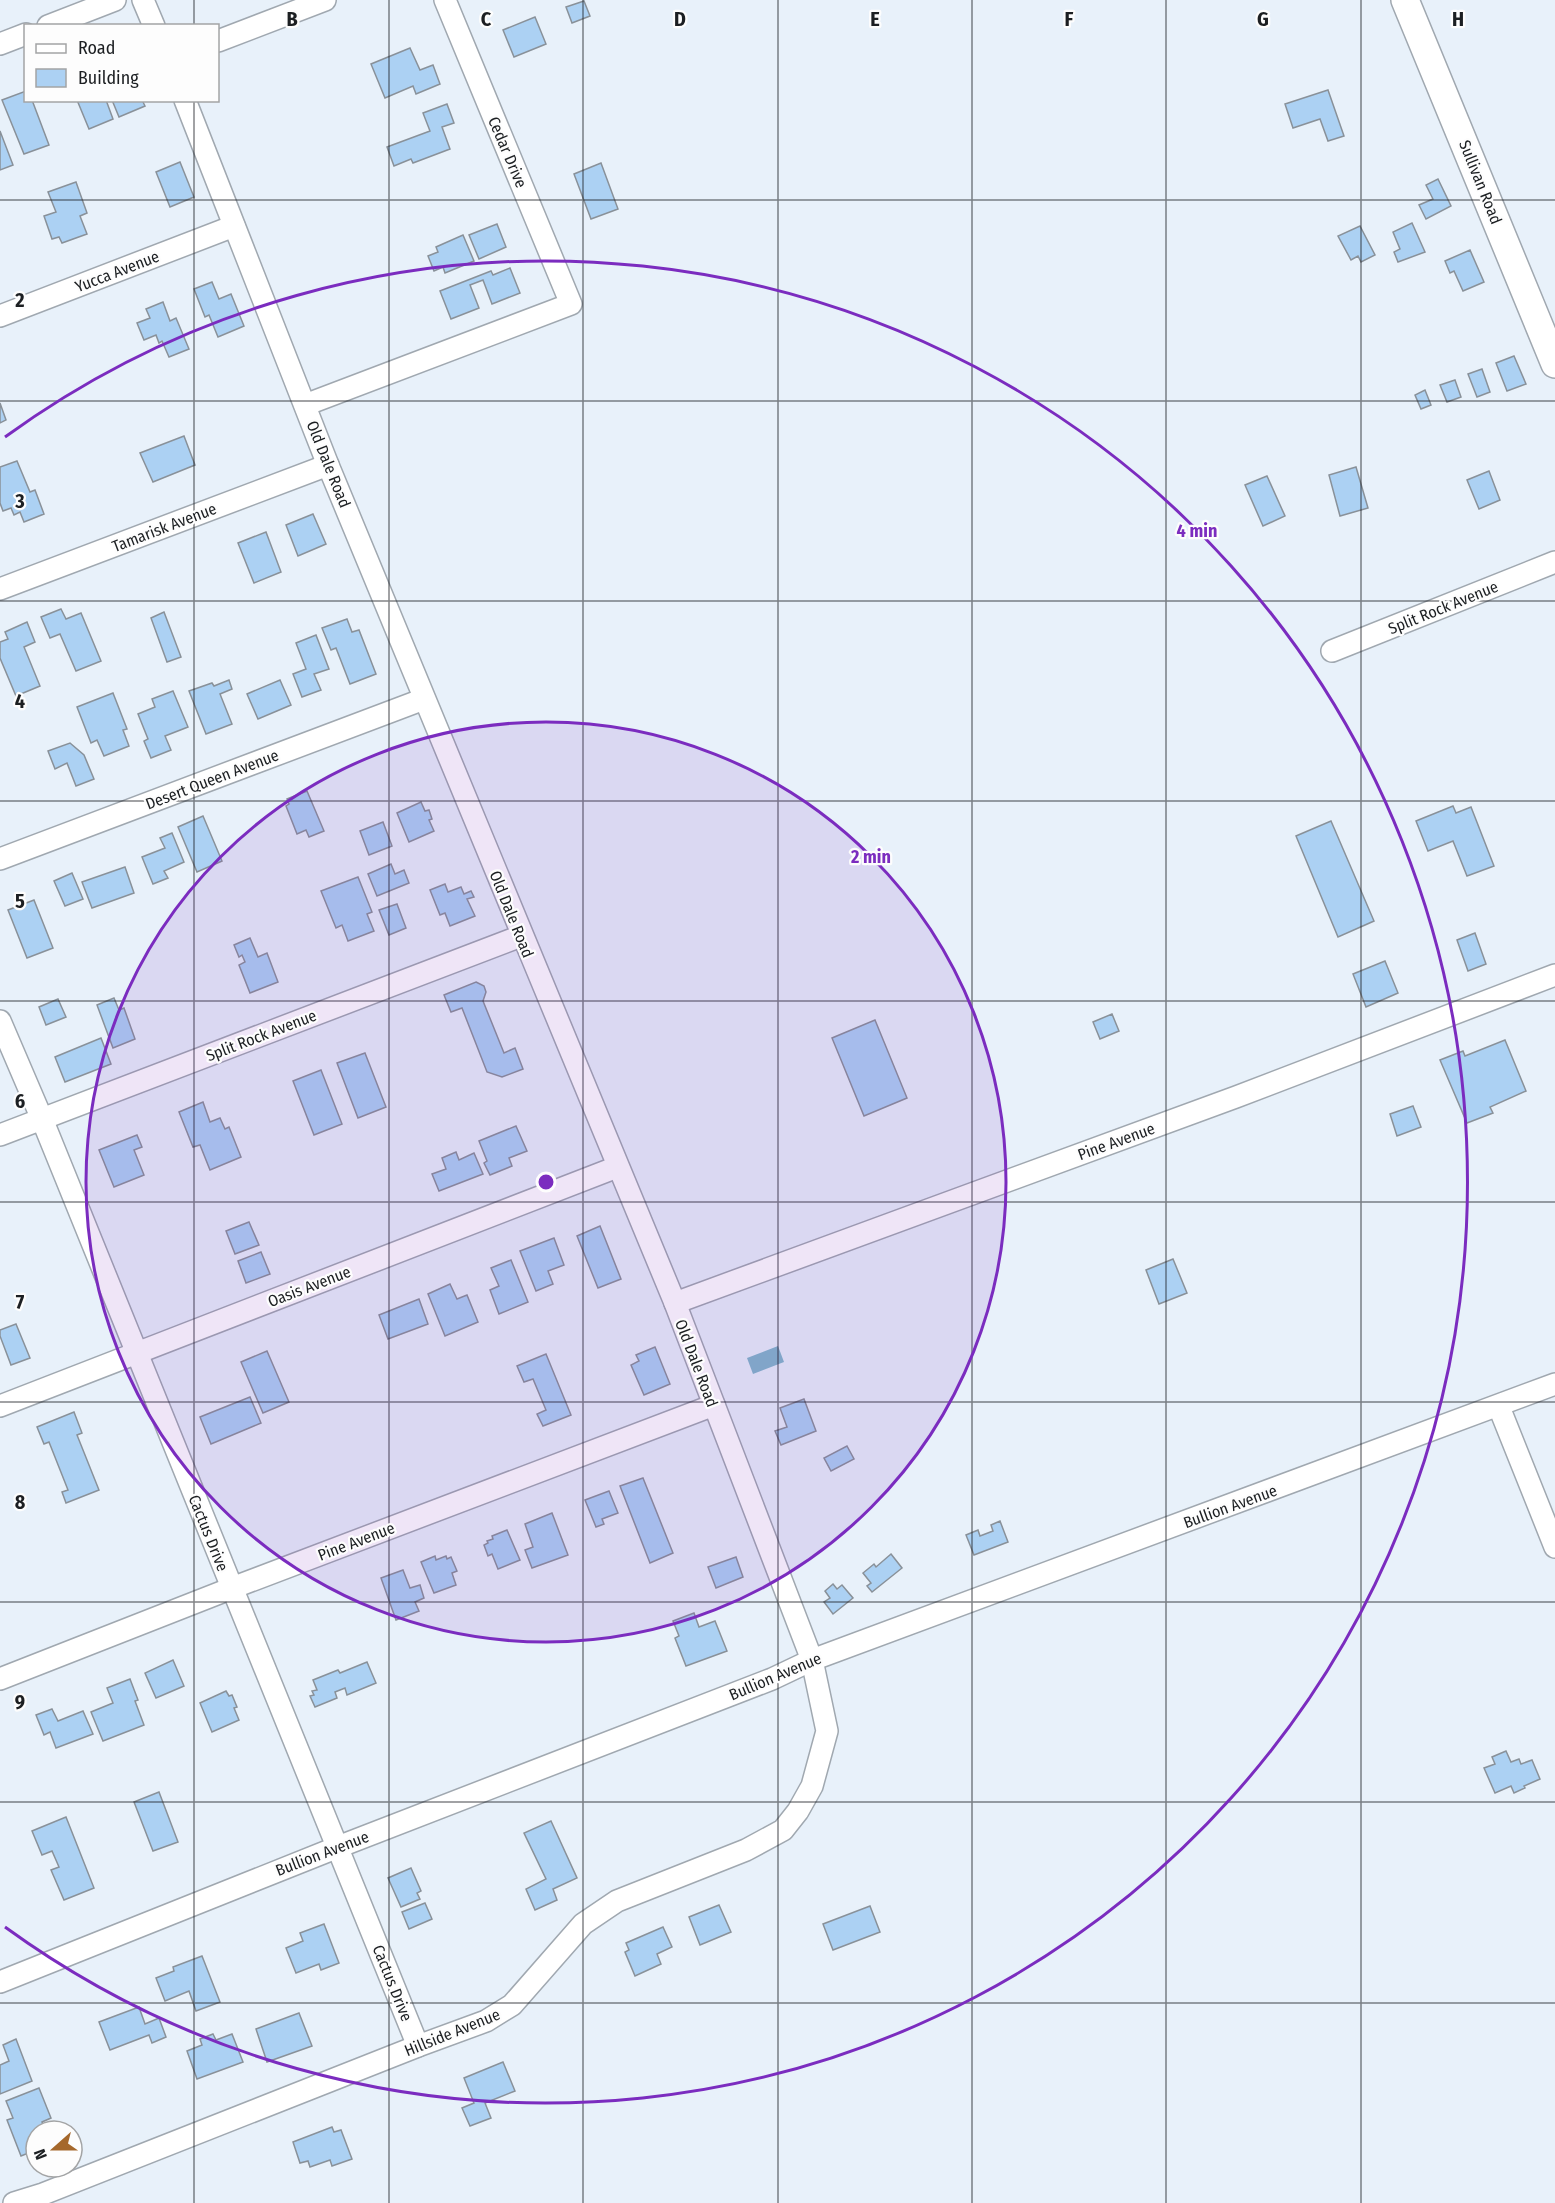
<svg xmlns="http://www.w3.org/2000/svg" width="1555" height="2203" font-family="'Fira Sans Condensed',sans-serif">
<rect width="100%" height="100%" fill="#e8f1fa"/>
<polygon fill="#82b7cb" points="778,1346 784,1362 753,1374 747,1358"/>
<g fill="#acd1f3" stroke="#899199" stroke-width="1.5">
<polygon points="584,1 590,16 572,23 566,7"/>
<polygon points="535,17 546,44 514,57 503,30"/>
<polygon points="410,48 420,70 433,65 440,84 416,94 413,86 385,98 371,64"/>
<polygon points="1328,90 1344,136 1328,141 1320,119 1293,128 1285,104"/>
<polygon points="26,91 26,100 32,100 49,145 24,154 2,100"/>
<polygon points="77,100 106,100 113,119 89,129"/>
<polygon points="112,100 142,100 145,106 119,117"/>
<polygon points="447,104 454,123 442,127 450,149 413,163 411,159 394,166 387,147 430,131 423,113"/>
<polygon points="0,131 13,165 0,170"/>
<polygon points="180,162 194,197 170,207 156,172"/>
<polygon points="601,163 618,209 591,219 574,174"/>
<polygon points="1438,179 1451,206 1426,219 1419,205 1433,199 1426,185"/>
<polygon points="76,182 87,213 80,216 87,234 62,243 59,237 52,239 44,216 56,212 48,192"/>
<polygon points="1412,223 1425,252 1398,262 1394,252 1400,249 1393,232"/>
<polygon points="497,224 506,247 479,259 469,235"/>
<polygon points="1360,226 1375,255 1361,262 1358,256 1351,260 1338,236"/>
<polygon points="463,235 474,261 445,273 443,267 434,271 428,256 438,252 436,247"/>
<polygon points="1470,250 1484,282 1463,291 1454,271 1450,273 1445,261"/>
<polygon points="510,268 520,293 492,304 483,280 470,285 479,308 451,319 440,291 491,271 493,275"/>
<polygon points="212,282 219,299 231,294 244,326 218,337 209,315 205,317 194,289"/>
<polygon points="163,302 170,321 176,318 189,349 169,357 162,341 159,343 156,335 144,340 137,323 150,318 146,309"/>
<polygon points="1514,356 1526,384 1507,391 1496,363"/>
<polygon points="1482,369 1490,392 1477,397 1468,374"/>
<polygon points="1455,380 1461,397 1447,402 1440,385"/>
<polygon points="1425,390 1431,405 1421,409 1415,395"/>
<polygon points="0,403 6,420 0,423"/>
<polygon points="184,436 195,465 153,482 140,453"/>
<polygon points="17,461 30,492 35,490 44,514 24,522 20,512 14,515 11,508 3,511 0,503 0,467"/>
<polygon points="1356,467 1368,508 1340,516 1329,475"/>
<polygon points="1489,471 1500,500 1479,509 1467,480"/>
<polygon points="1267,476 1285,516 1263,526 1245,485"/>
<polygon points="313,514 326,544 298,556 286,525"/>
<polygon points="266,532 281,572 254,583 238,543"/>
<polygon points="61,609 66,619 81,613 101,661 76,671 60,634 50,638 41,617"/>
<polygon points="164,612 181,657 167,662 151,618"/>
<polygon points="347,619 352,632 359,630 376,674 350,684 336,648 331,650 322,628"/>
<polygon points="27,622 35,642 24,647 40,686 16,696 0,658 0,642 8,639 5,632"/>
<polygon points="316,635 329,669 314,674 321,690 302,697 293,674 306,669 296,643"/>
<polygon points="229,680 232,689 220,694 232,724 206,734 189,691 212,683 214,686"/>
<polygon points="280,680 291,705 258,719 247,694"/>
<polygon points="173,691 188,727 165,736 171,750 151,758 144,741 148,739 138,714 155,707 152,699"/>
<polygon points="113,693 127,729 123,730 129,746 104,756 97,740 91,743 77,707"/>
<polygon points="70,743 84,755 94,779 76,786 67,763 55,769 48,751"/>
<polygon points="307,791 324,831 309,837 306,830 297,834 286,806 289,804 287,799"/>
<polygon points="421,802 425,811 429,810 432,819 429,820 434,831 409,842 397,813"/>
<polygon points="1453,806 1456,813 1471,807 1494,866 1467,876 1453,841 1428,851 1416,821"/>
<polygon points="203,816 222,861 197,872 178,827"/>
<polygon points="1331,821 1374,921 1338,937 1296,836"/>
<polygon points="383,822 392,846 369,855 360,831"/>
<polygon points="172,833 184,862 164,871 168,878 153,884 142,857 165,848 160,838"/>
<polygon points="391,864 395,874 404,870 409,883 377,896 368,874"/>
<polygon points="125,867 134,893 92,908 82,882"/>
<polygon points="72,873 83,899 65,906 54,881"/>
<polygon points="358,877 372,912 367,914 374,931 348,941 342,925 336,928 321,891"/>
<polygon points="445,884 448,892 461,887 464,894 471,891 474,897 467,899 475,916 450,926 445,913 440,915 430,890"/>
<polygon points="34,900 53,948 27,958 8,910"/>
<polygon points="397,904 406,928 389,935 379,910"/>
<polygon points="1475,933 1486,964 1468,971 1457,940"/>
<polygon points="250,938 258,957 267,953 278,982 250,993 239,965 245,962 242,955 239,957 234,945"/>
<polygon points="1385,961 1398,993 1366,1007 1353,974"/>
<polygon points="476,982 484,986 486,992 483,1001 504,1053 515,1048 523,1069 502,1077 487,1072 462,1008 451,1012 444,995"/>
<polygon points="114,998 119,1010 124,1008 135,1039 113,1048 97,1005"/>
<polygon points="58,999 66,1017 46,1025 39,1007"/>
<polygon points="1112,1014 1119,1031 1100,1039 1093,1022"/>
<polygon points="875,1020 907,1098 864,1116 832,1038"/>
<polygon points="101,1038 111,1064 65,1082 55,1057"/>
<polygon points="1505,1040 1526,1091 1490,1107 1493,1113 1467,1123 1440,1060 1463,1051 1465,1056"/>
<polygon points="365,1053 386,1107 358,1118 337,1063"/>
<polygon points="321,1070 342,1124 314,1135 293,1081"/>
<polygon points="203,1102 210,1122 220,1118 225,1129 229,1127 241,1157 210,1170 200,1145 193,1147 179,1112"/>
<polygon points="1413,1106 1421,1127 1397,1136 1390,1114"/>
<polygon points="516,1126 527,1151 509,1158 512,1166 490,1175 484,1163 487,1161 479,1141"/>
<polygon points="137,1135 142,1147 134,1150 144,1175 114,1187 99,1150"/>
<polygon points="456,1152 459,1160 474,1153 483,1174 439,1191 432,1174 446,1169 442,1158"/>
<polygon points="249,1222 259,1245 235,1254 226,1231"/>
<polygon points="600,1226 621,1279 598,1288 577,1236"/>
<polygon points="554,1238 564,1265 548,1271 553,1284 536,1291 520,1251"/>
<polygon points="261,1252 270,1274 246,1283 238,1261"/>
<polygon points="1173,1259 1187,1293 1159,1304 1146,1270"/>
<polygon points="511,1260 528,1302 499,1314 490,1290 499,1286 491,1268"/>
<polygon points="450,1284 457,1299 467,1295 478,1322 445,1336 428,1294"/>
<polygon points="419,1299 428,1324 388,1339 379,1315"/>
<polygon points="16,1324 30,1358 11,1365 0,1336 0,1330"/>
<polygon points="655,1347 670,1384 644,1395 631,1365 639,1361 636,1355"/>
<polygon points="267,1351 289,1402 263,1413 241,1362"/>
<polygon points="546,1354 571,1415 543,1426 537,1414 546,1410 533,1379 524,1382 517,1366"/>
<polygon points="250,1397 261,1423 211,1444 200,1417"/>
<polygon points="804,1399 816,1431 781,1445 775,1431 787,1427 780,1408"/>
<polygon points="74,1412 82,1433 77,1435 99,1490 66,1503 62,1492 68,1490 49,1442 44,1444 37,1427"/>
<polygon points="847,1446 854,1459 831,1471 824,1458"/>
<polygon points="643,1478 673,1553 650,1563 620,1486"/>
<polygon points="609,1491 618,1513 602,1519 604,1524 596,1527 585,1500"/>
<polygon points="552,1513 568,1555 532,1568 525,1550 533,1547 525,1524"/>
<polygon points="1000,1521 1008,1542 974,1555 966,1535 978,1530 980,1536 993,1531 991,1525"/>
<polygon points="507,1530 520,1560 498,1569 492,1554 488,1556 484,1545 488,1543 487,1541 493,1539 492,1536"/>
<polygon points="891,1554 902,1568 872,1592 867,1586 871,1583 863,1573 874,1564 876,1567"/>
<polygon points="435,1556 436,1560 446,1556 447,1559 451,1557 457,1571 452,1573 456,1585 434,1593 421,1562"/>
<polygon points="736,1557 743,1577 716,1588 708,1567"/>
<polygon points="403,1570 410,1588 420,1585 424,1598 415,1602 419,1611 396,1620 381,1578"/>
<polygon points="833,1584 837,1589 842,1585 853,1598 833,1614 824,1602 830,1598 825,1591"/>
<polygon points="694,1613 699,1627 715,1621 727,1651 686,1666 675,1638 679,1636 673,1621"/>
<polygon points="173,1660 184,1686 156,1698 145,1673"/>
<polygon points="367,1662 376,1683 347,1695 345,1688 335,1692 337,1698 315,1707 310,1696 314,1695 312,1691 317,1690 313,1680 338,1670 340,1673"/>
<polygon points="130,1679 138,1700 135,1701 144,1725 103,1741 91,1712 113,1703 107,1688"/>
<polygon points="226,1691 229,1696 232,1695 237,1707 234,1708 239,1720 212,1732 200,1703"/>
<polygon points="52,1709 58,1721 83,1711 93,1734 56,1748 50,1732 44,1735 36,1715"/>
<polygon points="1506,1751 1511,1762 1519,1759 1521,1764 1532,1760 1540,1779 1524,1786 1525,1788 1514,1793 1511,1786 1495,1793 1484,1768 1495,1764 1492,1757"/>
<polygon points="159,1792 178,1842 153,1851 134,1802"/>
<polygon points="66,1817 94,1888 64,1900 51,1870 59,1867 52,1851 42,1855 32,1831"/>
<polygon points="551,1821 577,1878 553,1889 557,1900 535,1910 526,1889 546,1879 524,1833"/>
<polygon points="411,1868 421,1891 417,1893 420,1899 401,1907 388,1878"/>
<polygon points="425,1903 432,1919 409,1929 402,1912"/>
<polygon points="719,1905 731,1932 700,1945 689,1917"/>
<polygon points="870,1906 880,1932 833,1950 823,1924"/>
<polygon points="324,1924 339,1963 321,1970 319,1964 296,1973 286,1948 303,1941 300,1933"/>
<polygon points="663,1927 672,1947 657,1954 661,1964 635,1976 625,1952 629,1950 626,1943"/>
<polygon points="202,1956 220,2002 196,2011 189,1991 165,2001 156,1978 174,1971 173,1967"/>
<polygon points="139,2007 145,2024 159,2018 166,2037 152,2043 149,2035 110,2050 99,2022"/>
<polygon points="299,2013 312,2046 267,2062 256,2029"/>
<polygon points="213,2034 216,2040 232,2034 243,2062 197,2079 187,2051 202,2045 200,2039"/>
<polygon points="16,2039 32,2081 0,2094 0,2065 9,2061 3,2045"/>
<polygon points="503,2062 515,2091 485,2103 491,2118 470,2126 462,2108 474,2103 464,2078"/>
<polygon points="39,2088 51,2118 42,2122 45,2131 36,2131 36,2150 21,2156 7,2120 13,2118 6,2101"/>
<polygon points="332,2127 334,2132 341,2130 352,2159 332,2166 330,2160 310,2167 308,2161 300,2163 293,2142"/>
</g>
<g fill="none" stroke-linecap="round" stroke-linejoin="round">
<defs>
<g id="minor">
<polyline points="143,0 154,26"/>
<polyline points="48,26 115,0"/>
<polyline points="218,41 325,0"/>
<polyline points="0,44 26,34"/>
<polyline points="0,316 234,226"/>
<polyline points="305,405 571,304 445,0"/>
<polyline points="0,589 328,465"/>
<polyline points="1332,651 1555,562"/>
<polyline points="0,859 424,699"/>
<polyline points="0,1021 42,1119 418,2046"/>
<polyline points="0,1135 521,936"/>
<polyline points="675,1303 1236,1097 1555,975"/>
<polyline points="0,1406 617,1167"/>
<polyline points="1499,1407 1555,1547"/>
<polyline points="0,1679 232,1588 714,1405"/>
<polyline points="0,1982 338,1847 772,1679 812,1660 1555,1384"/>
<polyline points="14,2203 43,2194 418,2046 486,2021 512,2005 583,1924 617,1901 746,1850 783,1830 798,1811 812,1786 827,1731 812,1660 675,1303 328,465 185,100"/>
</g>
<polyline id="tertiary" points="1405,0 1555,364"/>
</defs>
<use href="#minor" stroke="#a0a8b0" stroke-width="24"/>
<use href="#tertiary" stroke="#a0a8b0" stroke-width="30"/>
<use href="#minor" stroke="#fff" stroke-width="21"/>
<use href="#tertiary" stroke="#fff" stroke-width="27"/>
</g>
<path fill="none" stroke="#1c1f22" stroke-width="1.5" stroke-opacity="0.55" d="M194 0V26M389 0V2203M583 0V2203M778 0V2203M972 0V2203M1166 0V2203M1361 0V2203M194 100V2203M0 200H1555M0 401H1555M0 601H1555M0 801H1555M0 1001H1555M0 1202H1555M0 1402H1555M0 1602H1555M0 1802H1555M0 2003H1555"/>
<circle cx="546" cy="1182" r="460" fill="#7b2cbf" fill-opacity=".12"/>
<g fill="none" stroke="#7b2cbf" stroke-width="3">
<circle cx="546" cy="1182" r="460"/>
<path d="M5 437A921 921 0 1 1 5 1927"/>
</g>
<g text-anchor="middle" stroke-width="4.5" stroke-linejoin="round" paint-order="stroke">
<g font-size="16" fill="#1c1f22" stroke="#fdfdfd">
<text transform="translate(508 152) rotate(67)" y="6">Cedar Drive</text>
<text transform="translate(1481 182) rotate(68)" y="6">Sullivan Road</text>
<text transform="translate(117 271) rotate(-21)" y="6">Yucca Avenue</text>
<text transform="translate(329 464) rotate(68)" y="6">Old Dale Road</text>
<text transform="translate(164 527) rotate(-21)" y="6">Tamarisk Avenue</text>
<text transform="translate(1443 607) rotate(-22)" y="6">Split Rock Avenue</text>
<text transform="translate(212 779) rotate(-21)" y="6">Desert Queen Avenue</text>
<text transform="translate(512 914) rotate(68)" y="6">Old Dale Road</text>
<text transform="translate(261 1035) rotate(-21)" y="6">Split Rock Avenue</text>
<text transform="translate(1116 1141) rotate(-20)" y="6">Pine Avenue</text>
<text transform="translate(309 1286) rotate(-21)" y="6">Oasis Avenue</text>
<text transform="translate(697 1363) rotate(69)" y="6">Old Dale Road</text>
<text transform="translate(1230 1506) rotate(-20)" y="6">Bullion Avenue</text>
<text transform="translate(209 1533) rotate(68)" y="6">Cactus Drive</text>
<text transform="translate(356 1541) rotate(-21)" y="6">Pine Avenue</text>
<text transform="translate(775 1676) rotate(-23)" y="6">Bullion Avenue</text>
<text transform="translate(322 1853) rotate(-21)" y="6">Bullion Avenue</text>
<text transform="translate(393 1983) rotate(68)" y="6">Cactus Drive</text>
<text transform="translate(452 2032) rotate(-22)" y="6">Hillside Avenue</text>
</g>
</g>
<g font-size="20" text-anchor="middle" font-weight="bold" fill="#1c1f22" stroke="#fdfdfd" stroke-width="4.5" stroke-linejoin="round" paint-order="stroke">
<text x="292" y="26">B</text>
<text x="486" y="26">C</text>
<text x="680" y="26">D</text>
<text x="875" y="26">E</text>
<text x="1069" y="26">F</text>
<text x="1263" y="26">G</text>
<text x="1458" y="26">H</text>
<text x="20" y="307">2</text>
<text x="20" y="508">3</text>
<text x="20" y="708">4</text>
<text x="20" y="908">5</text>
<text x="20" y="1108">6</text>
<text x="20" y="1309">7</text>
<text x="20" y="1509">8</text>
<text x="20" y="1709">9</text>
</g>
<circle cx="546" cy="1182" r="9" fill="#7b2cbf" stroke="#fdfdfd" stroke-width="3"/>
<g font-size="18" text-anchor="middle" font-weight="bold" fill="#7b2cbf" stroke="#fdfdfd" stroke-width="4.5" stroke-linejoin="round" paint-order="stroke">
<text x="1197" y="537">4 min</text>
<text x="871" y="863">2 min</text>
</g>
<rect x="24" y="24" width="195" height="78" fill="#fdfdfd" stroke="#a3a4a5" stroke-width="1.5"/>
<rect x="36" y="44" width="30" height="9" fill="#ffffff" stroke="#a3a4a5" stroke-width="1.5"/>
<text x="78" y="54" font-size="18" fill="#1c1f22">Road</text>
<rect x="36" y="69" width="30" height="18" fill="#acd1f3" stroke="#a3a4a5" stroke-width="1.5"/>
<text x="78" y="84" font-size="18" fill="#1c1f22">Building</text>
<g transform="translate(54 2149) rotate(249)"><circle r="28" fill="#fdfdfd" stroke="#a3a4a5" stroke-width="1.5"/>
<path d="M0-4.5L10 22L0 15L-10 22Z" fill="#a5682c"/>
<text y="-9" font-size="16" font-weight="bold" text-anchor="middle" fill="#1c1f22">N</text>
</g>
</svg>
